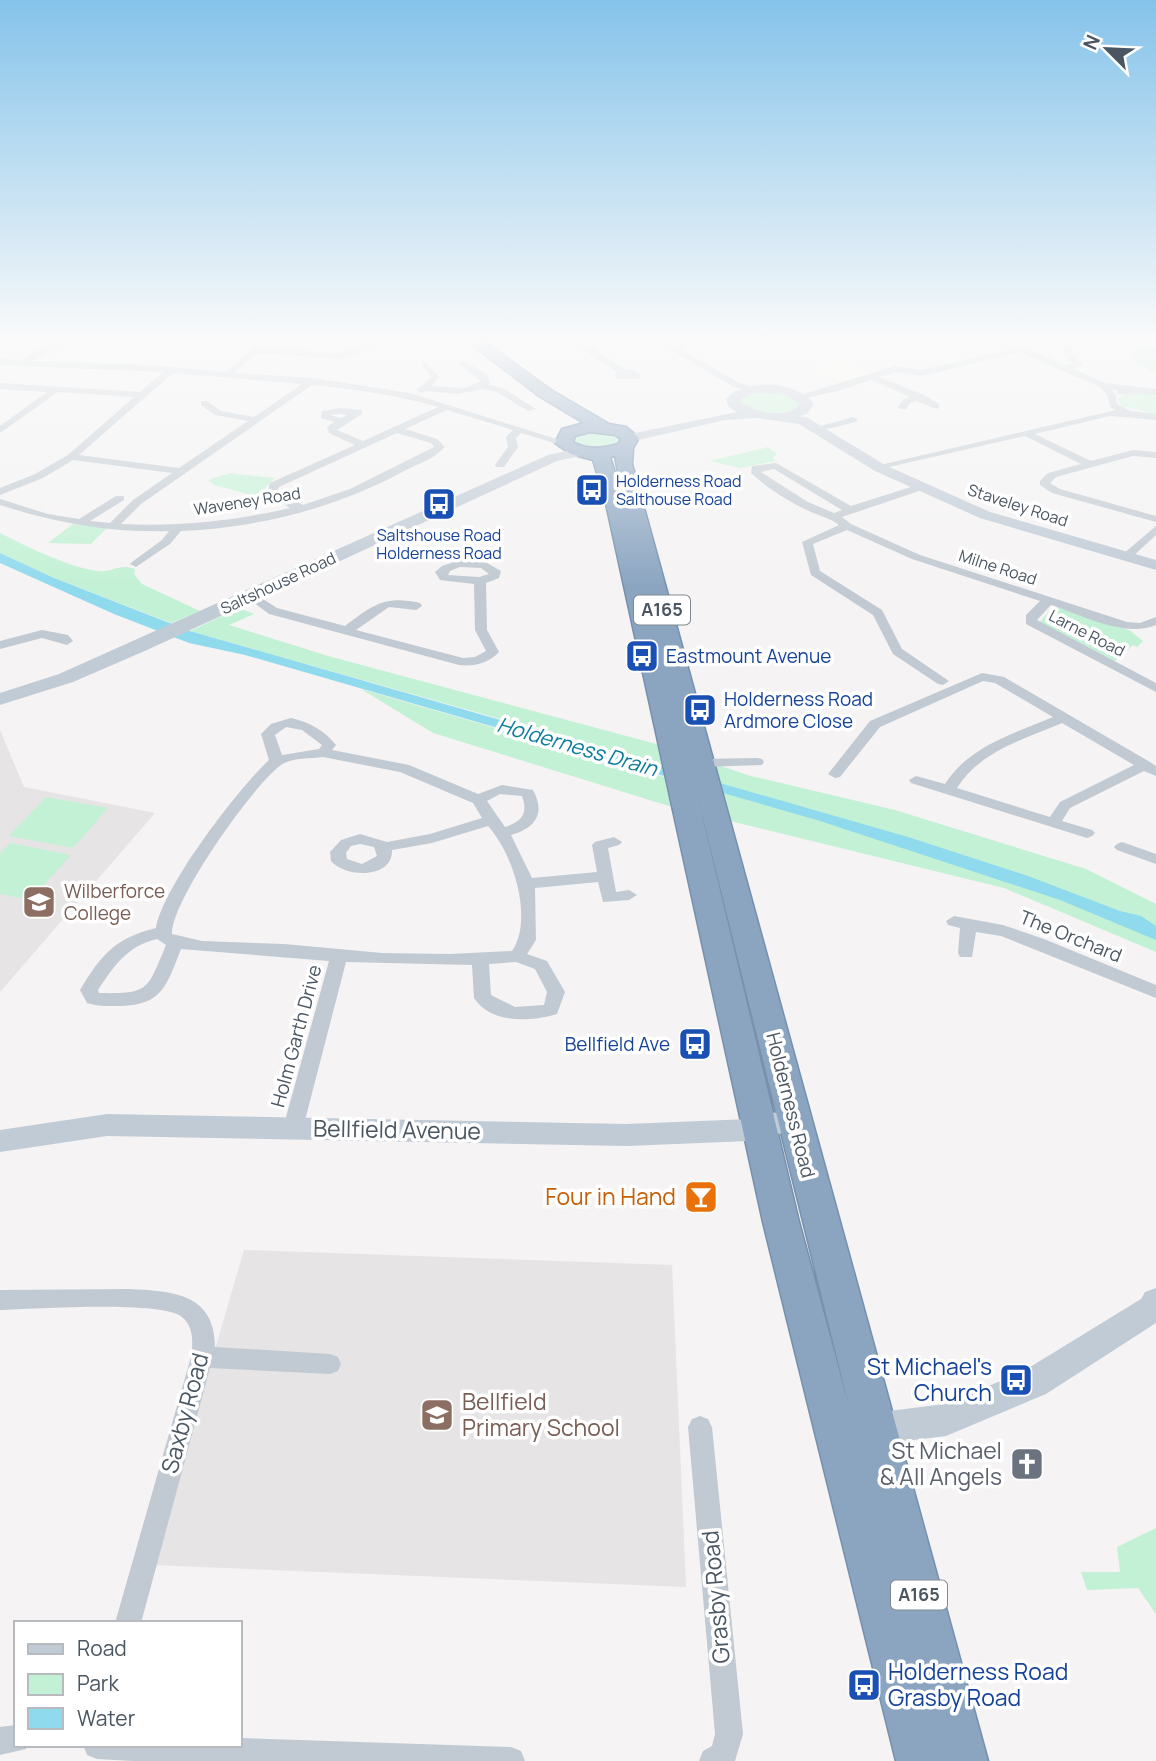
<svg xmlns="http://www.w3.org/2000/svg" width="1156" height="1761" font-family="Manrope,sans-serif">
<rect width="100%" height="100%" fill="#f5f3f3"/>
<polygon fill="#fdf9ef" points="844,361 868,374 841,383 811,368"/>
<g fill="#e6e4e5">
<polygon points="0,730 24,787 155,813 0,992"/>
<polygon points="244,1250 672,1265 686,1587 152,1565"/>
</g>
<g fill="#c3f1d5">
<polygon points="1137,340 1156,340 1156,374 1130,359"/>
<path d="M755 392H784L801 402 798 408C777 415 757 415 739 402L741 398Z"/>
<polygon points="1125,393 1156,393 1156,414 1122,406 1118,400"/>
<polygon points="587,429 620,434 623,444 590,451 568,443 570,435"/>
<polygon points="768,447 777,454 773,458 776,461 740,468 710,461"/>
<polygon points="230,473 275,478 265,488 273,498 266,499 214,485 208,480"/>
<polygon points="73,524 107,528 91,544 48,543"/>
<path d="M0 533C25 546 71 568 98 571 113 573 118 563 135 569L134 574 142 584 200 611 171 623 54 578 0 553Z"/>
<polygon points="1057,607 1129,630 1143,641 1137,647 1133,645 1115,661 1040,622 1052,608"/>
<polygon points="239,608 254,614 229,625 328,656 660,745 747,775 895,810 1086,869 1156,904 1156,952 1004,888 669,806 433,733 361,689 664,777 662,765 190,631"/>
<polygon points="46,797 108,808 73,848 9,836"/>
<polygon points="10,843 71,855 30,900 0,894 0,853"/>
<polygon points="1156,1528 1156,1614 1138,1588 1087,1590 1081,1572 1120,1572 1117,1547"/>
</g>
<polygon fill="#90daee" points="0,553 54,578 190,631 908,837 1028,876 1120,911 1141,916 1156,926 1156,940 1060,900 820,821 245,655 189,643 114,614 0,563"/>
<g fill="none" stroke-linecap="round" stroke-linejoin="round">
<defs>
<path id="highway" d="M466 340H482L551 390 609 424 626 427 639 438 633 448 632 464 988 1761H896L763 1222 605 499 593 460 571 454 555 443 562 429 584 423 539 396ZM590 432 615 435 621 439 618 444C602 449 587 450 573 442L575 436ZM615 456 622 494 610 457ZM697 794 850 1410 799 1222Z"/>
</defs>
<use href="#highway" stroke="#7690ad" stroke-width="3"/>
<g fill="#c1cad2" fill-rule="evenodd">
<polygon points="26,340 39,340 21,345 21,341"/>
<path d="M64 340H75L32 361 146 365 225 372 263 341 267 343 262 348 342 353 367 343 368 340H376L374 346 343 359 257 353 234 373 312 378 410 393 569 443 564 446 521 433 516 438 518 447 504 467H496L495 465 508 447 506 437 513 430 447 410 405 429 437 439 445 447C435 458 421 463 408 469 339 507 260 528 181 531L170 544 136 567 130 564 132 562 162 540 169 531C110 533 56 523 0 505V499L48 514 79 519 116 496H124V500L90 521 110 523 133 500 172 473 73 460 43 478 0 495V488L35 474 68 455 134 397 58 392 0 433V426L47 392 0 389V383L140 392 163 372 0 365V359L21 360 33 352ZM173 373 302 384 254 417 221 411 207 401H201V405L215 415 248 421 179 468 79 455ZM312 385C355 389 396 395 438 407L363 441 337 430 362 414V410L340 408 322 411 321 418 334 422 327 427 329 433 355 445 270 483 268 490 272 497 290 508C234 521 178 527 121 524L141 504ZM340 414 347 415 341 418 330 415ZM397 433 431 443 434 447 350 489 303 505 278 490 279 487Z"/>
<polygon points="161,340 171,340 163,344 159,342"/>
<polygon points="433,340 442,340 446,345 439,347"/>
<polygon points="573,340 587,340 584,342 625,369 634,370 642,376 638,379 617,379 615,374 617,372 573,343"/>
<polygon points="654,340 664,340 673,345 721,340 680,349 740,383 760,389 756,392 734,387"/>
<path d="M995 340H1006L1065 365 1073 364 1064 353 1065 340H1073L1072 353 1083 365 1073 369 1105 383 1156 389V395C1143 394 1130 395 1117 394V390L1111 389 1116 396 1117 404 1131 411 1156 414V420L1110 416 1035 434 1091 461 1133 450 1156 452V458L1133 456 1056 477 1050 483 1060 489 1156 516V522L1052 493 1040 485V481L1048 473 1081 464 1025 436 876 470V466L1116 410 1110 407 1108 396 1100 387 1019 352 922 376 896 372 879 377 924 395 939 404V408L936 409 917 401 910 403 906 409H900L898 407 904 399 910 397 871 380 838 391 801 399 797 396 895 366 922 370 1012 349Z"/>
<polygon points="463,360 487,375 490,382 488,385 503,388 536,409 528,411 497,392 482,389 457,394 426,391 421,393 417,390 431,377 422,365 426,362 439,377 432,386 465,388 481,381 460,365 459,363"/>
<polygon points="853,417 858,420 856,422 815,432 810,429"/>
<path d="M776 463 851 506 917 485H925V489L842 517 851 524 920 555 1127 622 1140 623 1156 617V625C1124 638 1082 615 1051 605L1037 620 1156 683V692L1026 624V615L1040 601 912 559 847 530 813 544 820 571 882 610 902 649 949 681 943 685 938 684 893 654 873 615 811 575 802 542 839 525C830 518 819 516 809 511 789 502 767 488 751 473L752 466ZM774 469 842 510 834 513 808 502 761 472Z"/>
<polygon points="1156,526 1156,535 1131,558 1123,558 1123,554"/>
<path d="M460 560 487 563 501 571 499 578 486 583 487 630 499 652C489 663 473 667 459 665L269 614 245 596 251 592 255 594 277 608 345 626C372 606 384 595 420 603L422 606 416 610 389 607 356 630 463 658 475 657 486 651 475 630 474 584 440 580 435 572 442 566ZM460 567 481 568 489 574 479 577 448 575 450 571Z"/>
<polygon points="42,630 68,635 73,641 67,645 42,638 0,649 0,641"/>
<path d="M982 673 1004 677 1150 762 1156 766V776L1144 771 1070 808 1062 821 1092 830 1095 833 1092 836 1087 838 911 783 909 780 916 776 945 784C969 746 1013 734 1053 717L995 683 983 681 880 727 840 777 835 778 828 774 870 721ZM1062 723 1134 765 1060 802 1050 817 957 788C980 751 1025 739 1062 723Z"/>
<path d="M291 718C309 722 324 730 336 745L332 750 409 765 478 794 502 785 533 790C546 814 535 828 511 835L532 878 597 872 592 845 595 842 614 837 622 842 619 845 608 848 616 892 629 890 637 895 629 900 603 902 598 882 535 888 536 940 527 954 547 961 565 992 557 1014C531 1022 491 1024 474 998L472 965 346 962 303 1128 300 1133 293 1136 286 1133 283 1128 329 961 181 949C167 984 163 1005 121 1006 110 1006 98 1007 87 1003L80 990C101 955 115 938 156 928 163 887 237 790 269 760L261 734 271 724ZM286 727 302 730 322 745 319 749 282 755 275 735ZM323 757 400 772 473 803 482 818 430 834 387 842 360 834 341 840 330 852 331 861C345 878 393 879 392 850L432 843 488 826C513 853 534 919 512 951L450 954 382 953 284 944 202 941 172 934C171 901 253 785 281 765 293 757 310 759 323 757ZM500 794 522 796C528 813 523 821 505 827L487 801ZM360 844 374 847 377 856 362 864 347 859 346 853 351 846ZM157 939 166 945C147 990 150 994 99 993L98 990C114 966 127 946 157 939ZM516 962 535 969 547 992 544 1005 515 1007 491 995 489 964Z"/>
<polygon points="757,758 762,759 764,762 762,765 701,767 694,763 701,759"/>
<polygon points="1122,842 1156,854 1156,864 1117,850 1114,847 1117,844"/>
<polygon points="954,916 1003,925 1044,939 1156,985 1156,998 1001,936 976,932 972,957 960,957 958,953 960,928 948,925 946,921"/>
<path d="M128 1289C170 1291 215 1292 215 1347L330 1354 338 1357 341 1364 338 1371 330 1374 210 1368 141 1623H115L191 1357C193 1343 194 1327 182 1317 162 1300 32 1309 0 1310V1290Z"/>
<polygon points="700,1416 708,1419 712,1427 743,1734 735,1761 699,1761 703,1751 712,1746 715,1734 688,1427 692,1419"/>
<polygon points="16,1725 16,1745 27,1745 26,1749 0,1755 0,1727"/>
<polygon points="240,1738 511,1747 521,1751 525,1761 133,1761 97,1759 87,1755 83,1745 240,1745"/>
</g>
<g fill="#c1cbd6" fill-rule="evenodd">
<path d="M751 386C773 382 800 386 814 404L807 414 799 416 808 418 885 465 990 512 1156 560V570L980 518 875 471 799 424 756 418 725 420 630 442 623 438 630 434 737 412 729 407 726 399 733 392ZM757 393 786 395 800 404C787 420 755 412 740 402L743 398Z"/>
<polygon points="580,448 585,449 585,455 557,461 147,650 73,682 0,705 0,693 59,674 548,455"/>
<polygon points="795,1112 805,1115 809,1123 805,1131 767,1135 749,1141 627,1146 107,1136 0,1152 0,1130 107,1114 627,1124 749,1119 767,1113"/>
<polygon points="1156,1288 1156,1323 1046,1394 958,1431 946,1436 865,1446 853,1441 848,1430 853,1419 865,1414 945,1404 1022,1372 1141,1299 1145,1292"/>
</g>
<use href="#highway" fill="#8ba5c1" fill-rule="evenodd"/>
</g>
<linearGradient id="sky" x2="0" y2="1"><stop stop-color="#85c3ea"/><stop offset="0.58" stop-color="#fafafa"/><stop offset="1" stop-color="#fafafa" stop-opacity="0"/></linearGradient>
<rect width="1156" height="586" fill="url(#sky)"/>
<defs>
<symbol id="bus-square" viewBox="-11 -11 22 22"><rect x="-9" y="-9" width="18" height="18" rx="4" fill="#1a4fb4" stroke="#fff"/><path d="M-5-6H5V4H4V6H2V4H-2V6H-4V4H-5ZM-3.5-4V0h7V-4ZM-3.5 1.2v1.5H-2V1.2ZM2 1.2v1.5H3.5V1.2Z" fill="#fff"/></symbol>
<symbol id="university-square" viewBox="-11 -11 22 22"><rect x="-9" y="-9" width="18" height="18" rx="4" fill="#8d6e63" stroke="#fff"/><path d="M0-5L7-2L0 1L-7-2ZM-4 1L0 2.5L4 1V4Q0 6-4 4Z" fill="#fff"/></symbol>
<symbol id="bar-square" viewBox="-11 -11 22 22"><rect x="-9" y="-9" width="18" height="18" rx="4" fill="#e8710a" stroke="#fff"/><path d="M-6-5H6L.8 .8V4.5H3.5V6h-7V4.5H-.8V.8Z" fill="#fff"/></symbol>
<symbol id="school-square" viewBox="-11 -11 22 22"><rect x="-9" y="-9" width="18" height="18" rx="4" fill="#8d6e63" stroke="#fff"/><path d="M0-5L7-2L0 1L-7-2ZM-4 1L0 2.5L4 1V4Q0 6-4 4Z" fill="#fff"/></symbol>
<symbol id="church-square" viewBox="-11 -11 22 22"><rect x="-9" y="-9" width="18" height="18" rx="4" fill="#6b7280" stroke="#fff"/><path d="M-1.2-6h2.4v3.5h3.3v2.4h-3.3V6h-2.4V-.1h-3.3v-2.4h3.3Z" fill="#fff"/></symbol>
</defs>
<g fill-rule="evenodd">
<use href="#bus-square" x="573" y="471" width="38" height="38"/>
<use href="#bus-square" x="420" y="485" width="38" height="38"/>
<use href="#bus-square" x="623" y="637" width="38" height="38"/>
<use href="#bus-square" x="681" y="691" width="38" height="38"/>
<use href="#university-square" x="20" y="883" width="38" height="38"/>
<use href="#bus-square" x="676" y="1025" width="38" height="38"/>
<use href="#bar-square" x="682" y="1178" width="38" height="38"/>
<use href="#bus-square" x="997" y="1361" width="38" height="38"/>
<use href="#school-square" x="418" y="1396" width="38" height="38"/>
<use href="#church-square" x="1008" y="1445" width="38" height="38"/>
<use href="#bus-square" x="845" y="1666" width="38" height="38"/>
</g>
<g text-anchor="middle" stroke-width="7" stroke-linejoin="round" paint-order="stroke">
<g font-size="16" fill="#164399" stroke="#fff" text-anchor="start">
<text x="616" y="487">Holderness Road<tspan x="616" dy="18">Salthouse Road</tspan></text>
<text x="439" y="541" text-anchor="middle">Saltshouse Road<tspan x="439" dy="18">Holderness Road</tspan></text>
</g>
<g font-size="16" fill="#4a5661" stroke="#fff">
<text transform="translate(247 501) rotate(-9)" y="6">Waveney Road</text>
<text transform="translate(1018 505) rotate(18)" y="6">Staveley Road</text>
<text transform="translate(998 567) rotate(18)" y="6">Milne Road</text>
<text transform="translate(278 583) rotate(-25)" y="6">Saltshouse Road</text>
<text transform="translate(1087 633) rotate(27)" y="6">Larne Road</text>
</g>
<g fill="#fff" stroke="#808990" stroke-width="2">
<rect x="634" y="595.5" width="56" height="29" rx="5"/>
<rect x="891" y="1580.5" width="56" height="29" rx="5"/>
</g>
<g font-size="18" font-weight="bold" fill="#4a5661">
<text x="662" y="616">A165</text>
<text x="919" y="1601">A165</text>
</g>
<g font-size="19" fill="#164399" stroke="#fff" text-anchor="start">
<text x="666" y="663">Eastmount Avenue</text>
<text x="724" y="706">Holderness Road<tspan x="724" dy="22">Ardmore Close</tspan></text>
<text x="670" y="1051" text-anchor="end">Bellfield Ave</text>
</g>
<g font-size="19" fill="#785e54" stroke="#fff" text-anchor="start">
<text x="64" y="898">Wilberforce<tspan x="64" dy="22">College</tspan></text>
</g>
<g font-size="19" fill="#4a5661" stroke="#fff">
<text transform="translate(1071 936) rotate(22)" y="7">The Orchard</text>
<text transform="translate(296 1036) rotate(-75)" y="7">Holm Garth Drive</text>
<text transform="translate(791 1105) rotate(76)" y="7">Holderness Road</text>
</g>
<g font-size="21" font-style="italic" fill="#0c7c9b" stroke="#fff">
<text transform="translate(577 747) rotate(16)" y="7">Holderness Drain</text>
</g>
<g font-size="23" fill="#4a5661" stroke="#fff">
<text transform="translate(397 1130) rotate(1)" y="8">Bellfield Avenue</text>
<text transform="translate(185 1413) rotate(-75)" y="8">Saxby Road</text>
<text transform="translate(716 1597) rotate(-95)" y="8">Grasby Road</text>
</g>
<g font-size="23" fill="#c56008" stroke="#fff" text-anchor="end">
<text x="676" y="1205">Four in Hand</text>
</g>
<g font-size="23" fill="#164399" stroke="#fff" text-anchor="end">
<text x="992" y="1375">St Michael's<tspan x="992" dy="26">Church</tspan></text>
<text x="888" y="1680" text-anchor="start">Holderness Road<tspan x="888" dy="26">Grasby Road</tspan></text>
</g>
<g font-size="23" fill="#785e54" stroke="#fff" text-anchor="start">
<text x="462" y="1410">Bellfield<tspan x="462" dy="26">Primary School</tspan></text>
</g>
<g font-size="23" fill="#5b616d" stroke="#fff" text-anchor="end">
<text x="1002" y="1459">St Michael<tspan x="1002" dy="26">&amp; All Angels</tspan></text>
</g>
</g>
<rect x="14" y="1621" width="228" height="126" fill="#ffffff" stroke="#b7bbc0" stroke-width="2"/>
<rect x="28" y="1644" width="35" height="10" fill="#c1cbd6" stroke="#b7bbc0" stroke-width="2"/>
<text x="77" y="1656" font-size="21" fill="#4a5661">Road</text>
<rect x="28" y="1674" width="35" height="21" fill="#c3f1d5" stroke="#b7bbc0" stroke-width="2"/>
<text x="77" y="1691" font-size="21" fill="#4a5661">Park</text>
<rect x="28" y="1708" width="35" height="21" fill="#90daee" stroke="#b7bbc0" stroke-width="2"/>
<text x="77" y="1726" font-size="21" fill="#4a5661">Water</text>
<g transform="translate(1107 49) rotate(294)" stroke="#ffffff" stroke-width="5" paint-order="stroke">
<path d="M0-5L12 26L0 18L-12 26Z" fill="#4a5661"/>
<text y="-10" font-size="19" font-weight="bold" text-anchor="middle" fill="#4a5661">N</text>
</g>
</svg>
